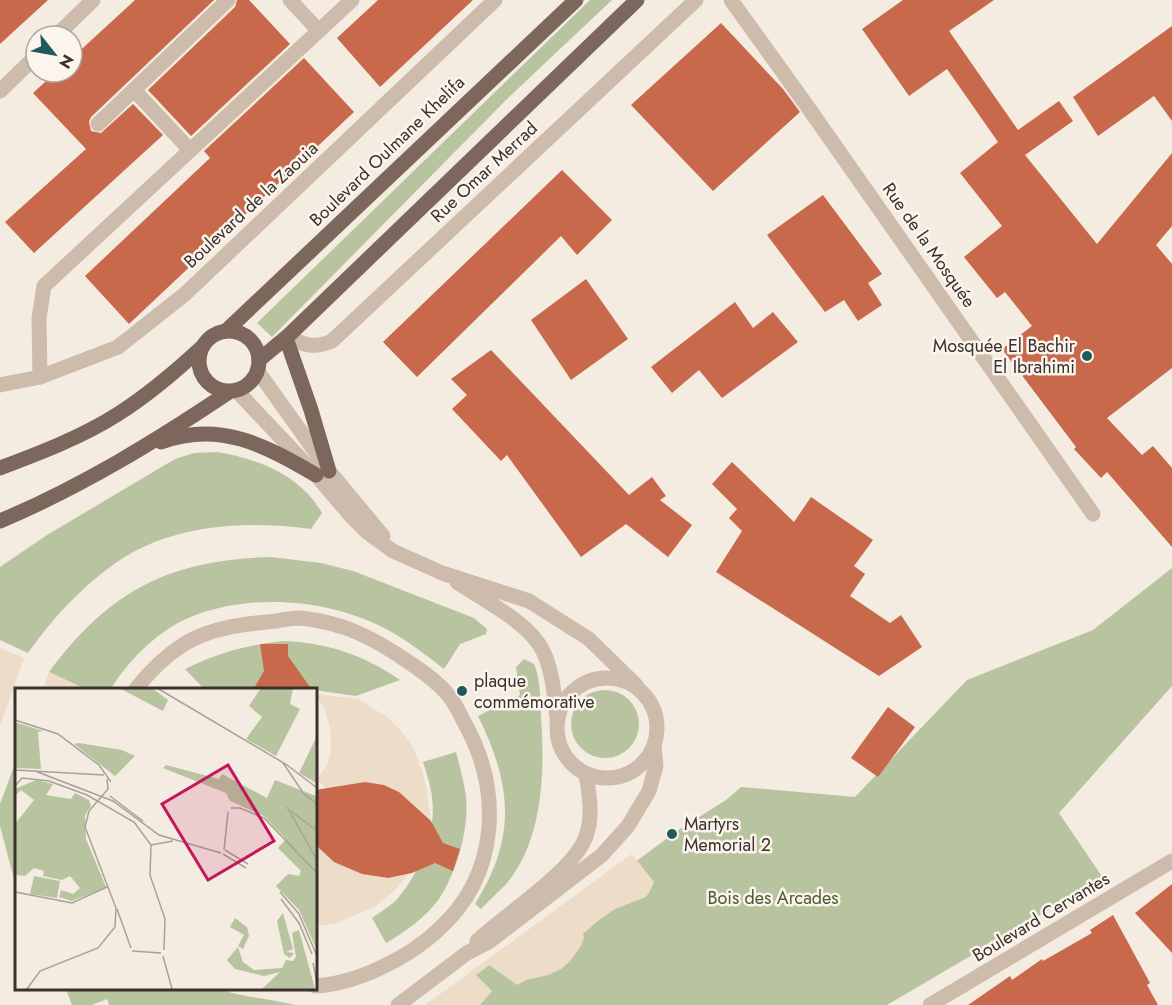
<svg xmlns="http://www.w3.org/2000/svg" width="1172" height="1005" font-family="Jost,sans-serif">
<rect width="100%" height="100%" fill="#f4ebe1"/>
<g fill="#b8c4a0">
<polygon points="590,0 612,0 508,98 272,337 257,323"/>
<path d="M217 452C259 459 300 475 322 513L311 529C247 520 172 524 117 562 82 586 52 619 28 653L0 640V567L47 535 175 459 194 453Z"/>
<path d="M271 557 321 563 353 571 474 618 487 629 486 634 460 644 444 669C426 655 408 641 388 630 333 600 258 593 198 614 161 627 130 658 110 690H87L49 672C110 590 169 560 271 557Z"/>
<polygon points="1172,568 1172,686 1059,813 1103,878 887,1005 434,1005 543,926 580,903 677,831 726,800 741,787 855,797 967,680 1093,630"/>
<path d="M285 641C328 643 364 655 400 680L356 696 300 688 205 690 185 669C217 653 249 644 285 641Z"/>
<path d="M524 659 534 664C541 680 540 701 541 718 545 771 543 840 507 883 499 892 489 900 481 909L475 904C517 837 512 785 478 716L520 695 516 667Z"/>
<circle cx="605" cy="724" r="34"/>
<path d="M456 752C460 767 464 782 466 797 469 830 457 871 439 899 426 917 405 932 386 943L372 918C380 912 391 906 398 898 410 884 417 870 424 853 437 818 435 797 423 762Z"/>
<polygon points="16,761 16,880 14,879 0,826 0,804"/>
<path d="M66 989H218C243 997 270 999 295 1005H109L107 999 92 1005H72Z"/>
</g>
<g fill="#ecdcc8">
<polygon points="0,648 24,658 0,726"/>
<polygon points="49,672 87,690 43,690"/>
<polygon points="315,694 358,699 387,717 400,730 412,745 421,768 426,786 431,821 399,792 384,785 365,782 327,789 316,779 326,767 331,753 331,733 325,709"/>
<polygon points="315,840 319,848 334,862 362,874 388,878 408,874 396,889 376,906 334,924 315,926"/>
<polygon points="632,854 654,882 650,891 646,897 615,909 599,920 583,934 584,938 581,946 570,961 561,969 548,975 526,980 517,985 489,965 476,975 492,991 480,1005 425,1005"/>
</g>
<g fill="#c8694b">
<polygon points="0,0 48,0 0,44"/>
<polygon points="135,0 214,0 91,117 89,122 91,131 101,133 133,104 163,135 34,253 5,222 86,149 33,93 56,72 72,72 72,58"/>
<polygon points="237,0 249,0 290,44 191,136 148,90 235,7"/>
<polygon points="378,0 473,0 380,87 337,38"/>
<polygon points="903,0 994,0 949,31 1018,130 1059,101 1073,121 1025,155 1097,244 1172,153 1172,226 1156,245 1172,264 1172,368 1107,418 1142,455 1153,446 1172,468 1172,547 1107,472 1101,478 1074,449 1076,447 1002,349 1032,326 1005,292 997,298 964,257 1002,226 960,173 998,142 947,69 909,96 862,29"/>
<polygon points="721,23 783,89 800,112 713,191 631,105"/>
<polygon points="1172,26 1172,121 1154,96 1098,136 1073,97"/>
<polygon points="304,58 354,112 129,324 85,276 210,158 204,151"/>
<polygon points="562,170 612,220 577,255 561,236 417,377 383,342"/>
<polygon points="823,195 882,274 868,283 882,305 858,321 844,300 825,312 767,235"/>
<polygon points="586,279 628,339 571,380 531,320"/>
<polygon points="735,302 753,328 773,312 798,342 722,398 699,370 672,393 651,367"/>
<polygon points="491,350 629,495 652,477 666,496 660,500 692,525 668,557 626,524 581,557 507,455 501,461 452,409 467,395 451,379"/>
<polygon points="732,462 794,522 811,497 873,540 854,566 865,574 850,596 890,623 901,615 922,647 879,676 716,572 742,531 729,518 737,509 712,484"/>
<polygon points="260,644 288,644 288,656 312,690 253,690 264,671"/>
<polygon points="888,707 915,727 878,777 851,758"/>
<polygon points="365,782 384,785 399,792 431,821 443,843 460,849 453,871 435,863 412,873 388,878 362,874 334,862 319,848 315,840 315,790"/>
<polygon points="1172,884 1172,953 1135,913"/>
<polygon points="1113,915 1150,983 1147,985 1158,1005 968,1005 1010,976 1012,980 1042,959 1043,961 1092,933 1090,930"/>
</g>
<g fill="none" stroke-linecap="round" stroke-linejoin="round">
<g stroke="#cdbbac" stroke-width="15">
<polyline points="290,0 319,31"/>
<polyline points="731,0 805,103 1093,514"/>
<polyline points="56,36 93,0"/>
<polyline points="134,90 190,150"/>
<polyline points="0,91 36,56"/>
<polyline points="98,124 228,0"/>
<path d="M289 335C303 347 316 348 332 341L696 0"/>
<polyline points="257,370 329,471 383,536"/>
<polyline points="40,377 39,318 44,286 352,0"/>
<polyline points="0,385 40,377 118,347 185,294 495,0"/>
<polyline points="236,390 316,475 350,515 368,533 393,551 442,573 529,601 589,639 637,686"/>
<path d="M457 582C483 600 529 622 543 651 553 671 554 696 557 718"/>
<circle cx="607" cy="728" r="50"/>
<path d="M135 690C149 672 165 656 184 644 212 627 245 624 276 621 283 620 291 618 299 618 312 619 330 623 343 627 367 635 388 648 407 661 422 671 438 682 449 696 455 703 459 712 463 720 503 790 500 875 437 931 408 958 356 984 315 986"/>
<path d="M477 941C505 914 578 869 587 833 593 814 589 793 586 774"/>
<polyline points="398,1005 467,953 490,941 602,855 628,826 649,791 656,766 654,746"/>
<polyline points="930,1005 1172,861"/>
</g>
<g stroke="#7d675c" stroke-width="15">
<circle cx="229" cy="361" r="30"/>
<polyline points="226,331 576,0"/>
<polyline points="286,338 311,410 329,471"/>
<polyline points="259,360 289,335 637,0"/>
<path d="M161 442C220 420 266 446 316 475"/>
<path d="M0 468C40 453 82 437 118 414 148 395 175 372 201 348"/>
<path d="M0 521C81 487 156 441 229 392"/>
</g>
</g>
<g fill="#1f5a5e" stroke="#fbf5ee" stroke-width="2">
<circle cx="1087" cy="356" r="6"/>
<circle cx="462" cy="691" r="6"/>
<circle cx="672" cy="834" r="6"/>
</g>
<g text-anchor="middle" stroke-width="5" stroke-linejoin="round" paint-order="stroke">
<g font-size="18" fill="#3b302b" stroke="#fbf5ee">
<text transform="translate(387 151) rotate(-44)" y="6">Boulevard Oulmane Khelifa</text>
<text transform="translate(484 172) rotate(-43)" y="6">Rue Omar Merrad</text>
<text transform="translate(251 205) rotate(-43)" y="6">Boulevard de la Zaouia</text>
<text transform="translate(929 245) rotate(55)" y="6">Rue de la Mosquée</text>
<text transform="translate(1041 917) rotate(-31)" y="6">Boulevard Cervantes</text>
</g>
<g font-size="18" fill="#3b302b" stroke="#fbf5ee" text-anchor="start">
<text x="1075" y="352" text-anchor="end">Mosquée El Bachir<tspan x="1075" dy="21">El Ibrahimi</tspan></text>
<text x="474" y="687">plaque<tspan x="474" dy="21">commémorative</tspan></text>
<text x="684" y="830">Martyrs<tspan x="684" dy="21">Memorial 2</tspan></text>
</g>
<g font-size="18" fill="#4a5a2e" stroke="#fbf5ee">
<text x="773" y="904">Bois des Arcades</text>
</g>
</g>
<g transform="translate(15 688)">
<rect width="302" height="302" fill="#f4ebe1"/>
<path d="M104 0H137L153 12 148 23ZM246 0H278L275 16 285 21 261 68 231 51 247 29 234 18ZM0 34 28 43 23 44 26 81 0 80ZM301 50V95L284 85ZM64 55 107 62 120 68 100 88 59 56ZM151 77 204 91 207 86 252 110 260 92 301 108V260L284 222 261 198 273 186 284 188 286 183 263 160 271 151 249 128 215 113 211 105 148 80ZM21 92 38 96 31 107 56 111 60 105 74 112 76 118 70 127 71 151 91 199 57 213 44 209 46 202 58 206 65 200 55 188 47 192 28 188 29 183 19 180 10 188 1 187 0 136 19 112 6 102 0 108V101ZM19 188 45 193 42 210 15 206ZM268 225 278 261 271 264 279 265 275 270 269 266 262 233ZM220 230 232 239 234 248 228 261 223 258 229 247 215 239ZM284 242 300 301H247L265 284 249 288 220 281 212 272 223 259 228 274 239 282 267 280 271 272 278 273 281 269 277 245Z" fill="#b8c4a0"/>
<path fill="none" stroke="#aaa098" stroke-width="1.5" d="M142 0 272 77 302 100M0 32 43 46 84 77 96 94M268 75 289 106 302 116M0 82 89 87M20 83 98 113 144 147 206 165M0 98 7 90 34 93 72 107 119 134 136 157 135 187 150 231 149 262M95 108 128 133M272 119 302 172M216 120H225L249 130 302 185M276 123 302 143M136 157 158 153M209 162 213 124M210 162 233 176M208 166 231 180M0 204 57 215 92 199M265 204 284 226 302 268M266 211 284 235 297 266M102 221 116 260M117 263 146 265M148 268 157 301M298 275 302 295M12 301 25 283 83 260 100 239 101 220 70 139 74 123 93 101 92 91"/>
<path fill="#c2185b" fill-opacity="0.15" stroke="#c2185b" stroke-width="3" d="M213 77 259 153 193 192 147 116Z"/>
<rect width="302" height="302" fill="none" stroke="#3b302b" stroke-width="3"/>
</g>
<g transform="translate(54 54) rotate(121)"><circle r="28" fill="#fbf5ee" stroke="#aea6a0" stroke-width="1.5"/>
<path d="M0-4.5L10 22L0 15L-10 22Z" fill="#1f5a5e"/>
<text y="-9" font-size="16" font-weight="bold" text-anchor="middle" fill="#3b302b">N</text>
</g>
</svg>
